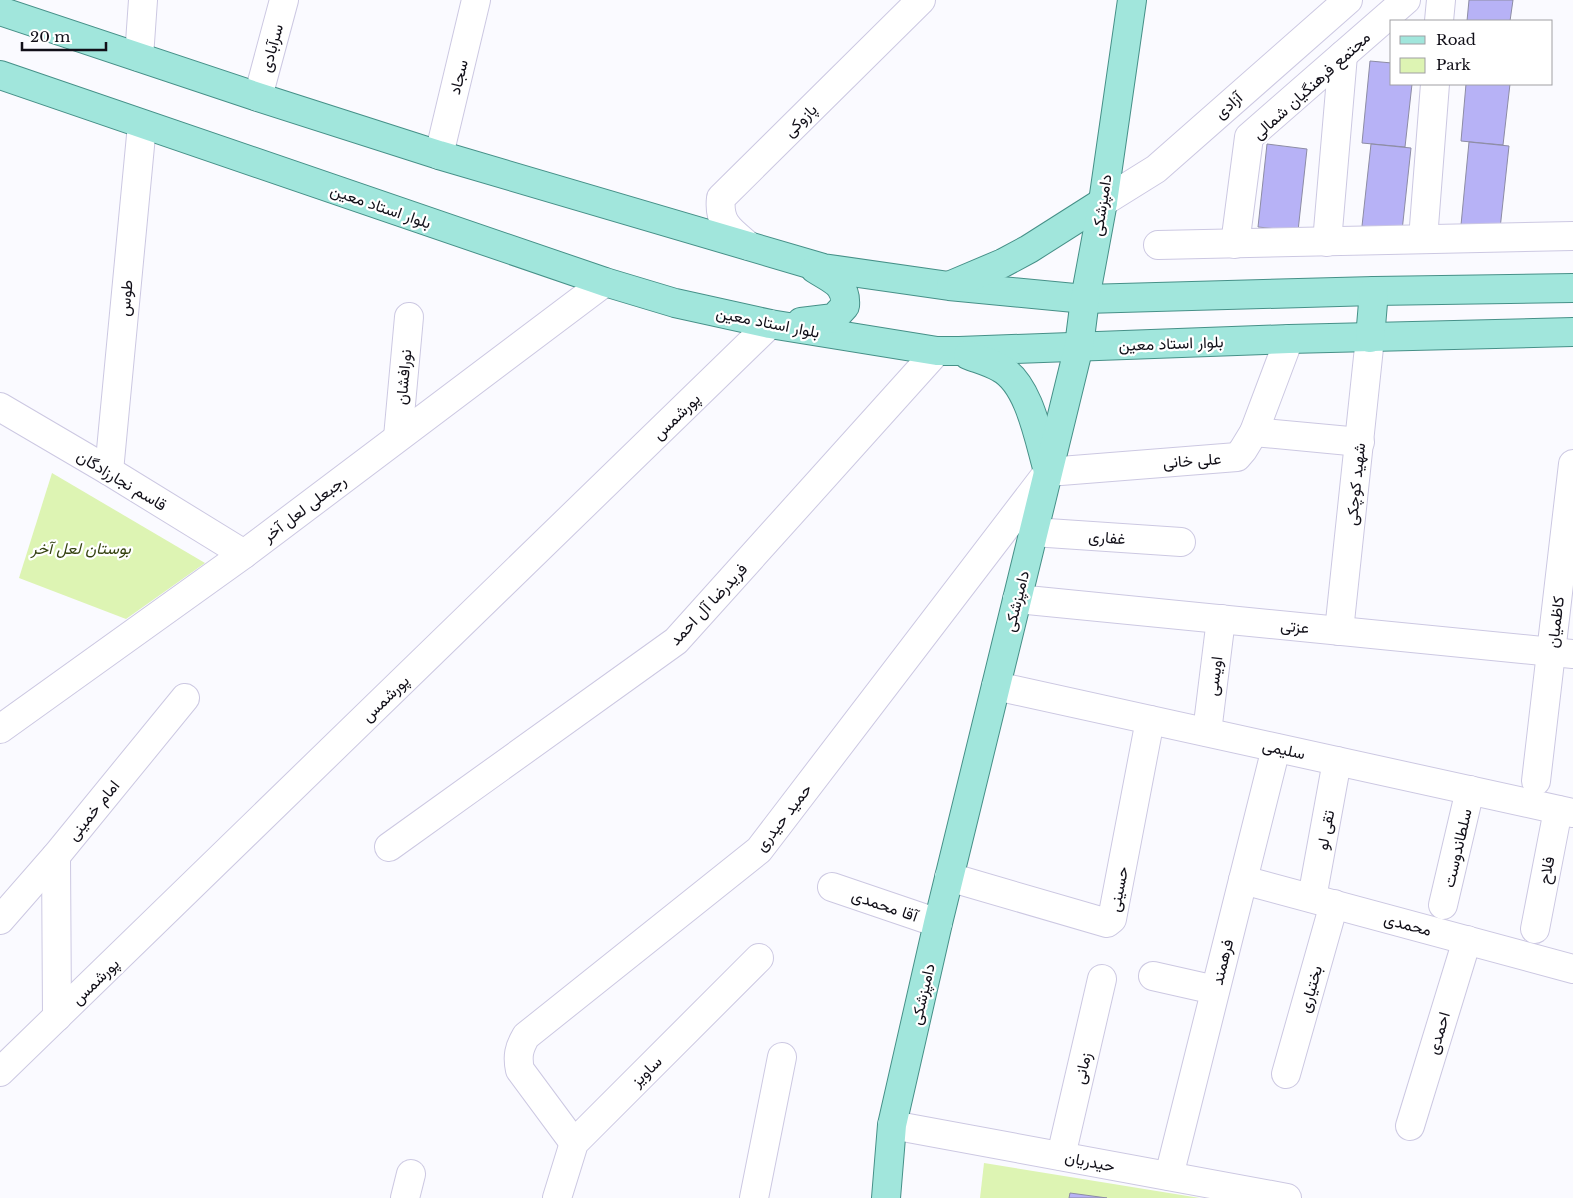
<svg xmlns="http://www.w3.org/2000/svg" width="1573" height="1198" font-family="'Libre Baskerville',Vazirmatn,serif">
<rect width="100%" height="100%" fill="#fafaff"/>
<g fill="#ddf4b3">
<polygon points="52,473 205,563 126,619 19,578"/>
<polygon points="984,1163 1200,1198 980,1198"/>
</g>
<g fill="#b7b2f6" stroke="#8d8ca4">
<polygon points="1469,0 1513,0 1510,21 1467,21"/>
<polygon points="1370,61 1392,63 1392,84 1412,84 1405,147 1362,143"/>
<polygon points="1466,84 1510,84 1503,145 1461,141"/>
<polygon points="1469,142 1509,146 1500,229 1461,225"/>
<polygon points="1267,144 1307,149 1298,231 1258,227"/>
<polygon points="1371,144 1411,148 1402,231 1362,226"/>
<polygon points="1070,1193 1107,1198 1069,1198"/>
</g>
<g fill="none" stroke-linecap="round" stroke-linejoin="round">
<defs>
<g id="minor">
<polyline points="1439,21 1441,0"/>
<polyline points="139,57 143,0"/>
<polyline points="258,97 284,0"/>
<polyline points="439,155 476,0"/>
<polyline points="1103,202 1156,169 1348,0"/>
<polyline points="1423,239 1435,84"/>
<polyline points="1327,242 1343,55"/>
<polyline points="1235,244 1249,137 1406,0"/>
<polyline points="1158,245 1573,236"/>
<path d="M749 246C731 231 718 224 721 198L921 0"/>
<polyline points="0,407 109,471 244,554"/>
<polyline points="1254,432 1360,442"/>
<polyline points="398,437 409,317"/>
<polyline points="109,471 142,125"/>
<polyline points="1033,532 1181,542"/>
<polyline points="1017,599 1573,654"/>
<polyline points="1339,631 1370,338"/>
<polyline points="996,686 1573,813"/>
<polyline points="0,729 244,554 605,282"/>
<polyline points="1207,732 1221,619"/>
<polyline points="1536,781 1573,464"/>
<polyline points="389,847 676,641 937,351"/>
<polyline points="56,856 57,1017"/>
<polyline points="949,877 1107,923 1112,919 1150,720"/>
<polyline points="1243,880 1573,969"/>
<polyline points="832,887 938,923"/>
<polyline points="1312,898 1337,761"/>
<polyline points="1443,905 1470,790"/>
<polyline points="0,920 56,856 185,698"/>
<polyline points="1535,929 1558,810"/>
<polyline points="1153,976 1215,990"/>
<polyline points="0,1072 770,324"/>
<polyline points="1286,1074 1334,904"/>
<polyline points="892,1125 1287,1198"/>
<polyline points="1410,1126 1467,940"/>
<path d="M574 1143 520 1070C517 1056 519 1048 526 1036L759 850 1048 472 1237 457 1243 450 1254 432 1289 339"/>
<polyline points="1061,1156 1102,979"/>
<polyline points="1169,1176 1276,748"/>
<polyline points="405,1198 411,1174"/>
<polyline points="557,1198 574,1143 759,958"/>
<polyline points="754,1198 782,1057"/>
</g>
<g id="major">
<polyline points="0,11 258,97 439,155 823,268 949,286 1085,299 1374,291 1573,288"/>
<polyline points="0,75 605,282 675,303 770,324 937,351 959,351 1289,339 1573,332"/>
<polyline points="951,285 1003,263 1029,249 1103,202"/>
<path d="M801 322 834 318 845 306C847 284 832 280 815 269"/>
<polyline points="1370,338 1374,291"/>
<path d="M968 355C978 359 990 362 1000 368 1030 384 1039 441 1048 471"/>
<polyline points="886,1198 892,1125 938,923 1079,346 1085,299 1103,202 1132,0"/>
</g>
</defs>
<use href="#minor" stroke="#ccc8e2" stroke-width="30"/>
<use href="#major" stroke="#469088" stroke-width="30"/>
<use href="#minor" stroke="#fff" stroke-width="28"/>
<use href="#major" stroke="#a1e6dc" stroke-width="28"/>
</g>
<g text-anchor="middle" stroke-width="4.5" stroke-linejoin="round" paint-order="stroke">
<g font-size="16" fill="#110f18" stroke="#fff">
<text transform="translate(271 48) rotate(-75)" y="6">سرآبادی</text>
<text transform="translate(458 77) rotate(-76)" y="6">سجاد</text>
<text transform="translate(1311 85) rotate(-42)" y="6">مجتمع فرهنگیان شمالی</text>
<text transform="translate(1228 105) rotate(-42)" y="6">آزادی</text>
<text transform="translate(800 120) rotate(-45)" y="6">پازوکی</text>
<text transform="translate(1101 205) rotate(-81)" y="6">دامپزشکی</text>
<text transform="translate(381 206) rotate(19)" y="6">بلوار استاد معین</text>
<text transform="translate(125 298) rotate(-85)" y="6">طوس</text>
<text transform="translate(768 322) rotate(11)" y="6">بلوار استاد معین</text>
<text transform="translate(1171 343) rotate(-2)" y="6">بلوار استاد معین</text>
<text transform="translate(403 377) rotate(-85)" y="6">نورافشان</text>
<text transform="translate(676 416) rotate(-44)" y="6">پورشمس</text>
<text transform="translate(1192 460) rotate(-4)" y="6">علی خانی</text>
<text transform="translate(122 480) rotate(31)" y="6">قاسم نجارزادگان</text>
<text transform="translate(1355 484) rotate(-84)" y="6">شهید کوچکی</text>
<text transform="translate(304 508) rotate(-37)" y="6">رجبعلی لعل آخر</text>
<text transform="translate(1107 537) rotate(4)" y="6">غفاری</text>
<text transform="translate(1016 601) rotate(-76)" y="6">دامپزشکی</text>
<text transform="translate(708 604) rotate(-47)" y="6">فریدرضا آل احمد</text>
<text transform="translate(1555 622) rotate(-83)" y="6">کاظمیان</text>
<text transform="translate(1295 626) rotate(6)" y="6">عزتی</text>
<text transform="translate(1214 676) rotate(-83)" y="6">اویسی</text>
<text transform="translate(385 698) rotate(-44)" y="6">پورشمس</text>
<text transform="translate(1284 749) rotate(12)" y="6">سلیمی</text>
<text transform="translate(93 810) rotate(-51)" y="6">امام خمینی</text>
<text transform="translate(783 817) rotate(-52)" y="6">حمید حیدری</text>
<text transform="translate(1325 830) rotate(-80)" y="6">تقی لو</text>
<text transform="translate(1457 848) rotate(-77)" y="6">سلطاندوست</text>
<text transform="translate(1546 870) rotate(-79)" y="6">فلاح</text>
<text transform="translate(1118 889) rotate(-79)" y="6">حسینی</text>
<text transform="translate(885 905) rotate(19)" y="6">آقا محمدی</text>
<text transform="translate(1408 924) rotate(15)" y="6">محمدی</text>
<text transform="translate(1222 962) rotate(-76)" y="6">فرهمند</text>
<text transform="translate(95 981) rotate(-44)" y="6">پورشمس</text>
<text transform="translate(1310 989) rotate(-74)" y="6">بختیاری</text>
<text transform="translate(922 994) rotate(-77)" y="6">دامپزشکی</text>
<text transform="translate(1438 1033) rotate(-73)" y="6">احمدی</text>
<text transform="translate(1082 1068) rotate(-77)" y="6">زمانی</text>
<text transform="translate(646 1071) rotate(-45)" y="6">ساویز</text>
<text transform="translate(1090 1161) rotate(11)" y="6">حیدریان</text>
</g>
<g font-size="16" font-style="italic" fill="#34420f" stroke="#fff">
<text x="81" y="554">بوستان لعل آخر</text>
</g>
</g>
<rect x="1390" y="20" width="162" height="65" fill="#ffffff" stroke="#a09fa3"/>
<rect x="1400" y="36" width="25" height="8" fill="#a1e6dc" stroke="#a09fa3"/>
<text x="1436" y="45" font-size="15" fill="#110f18">Road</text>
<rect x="1400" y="58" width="25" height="15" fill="#ddf4b3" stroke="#a09fa3"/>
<text x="1436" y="70" font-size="15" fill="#110f18">Park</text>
<path d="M22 42v8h84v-8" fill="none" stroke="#110f18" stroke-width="2.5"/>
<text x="30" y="42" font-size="15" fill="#110f18" stroke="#ffffff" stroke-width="4" paint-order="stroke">20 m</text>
</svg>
